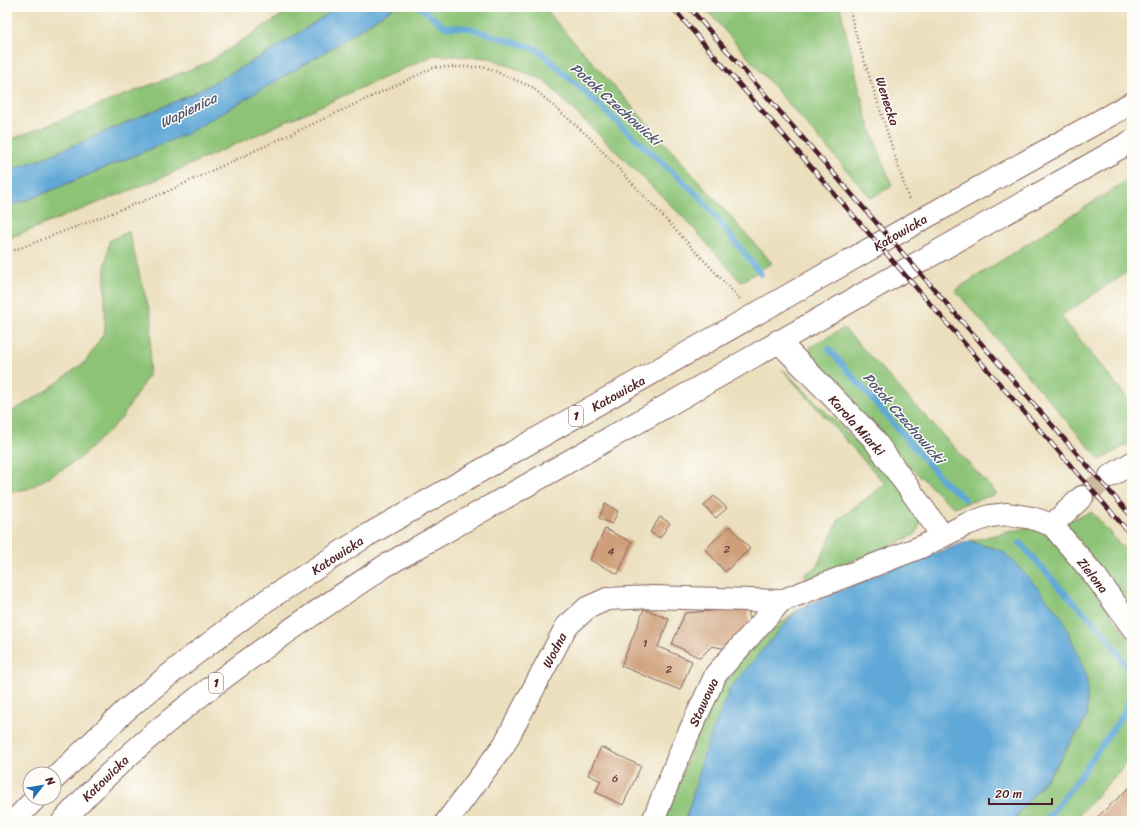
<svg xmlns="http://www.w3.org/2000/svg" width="1139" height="828" font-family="Sriracha,sans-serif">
<rect width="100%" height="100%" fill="#fdfcf7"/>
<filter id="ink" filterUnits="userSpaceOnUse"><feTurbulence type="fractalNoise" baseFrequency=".025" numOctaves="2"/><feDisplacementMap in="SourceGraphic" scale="8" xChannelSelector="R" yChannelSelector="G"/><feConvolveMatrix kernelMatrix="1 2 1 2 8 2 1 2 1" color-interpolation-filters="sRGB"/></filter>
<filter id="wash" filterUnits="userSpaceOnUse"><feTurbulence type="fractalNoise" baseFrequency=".012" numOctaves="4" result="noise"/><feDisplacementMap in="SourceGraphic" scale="16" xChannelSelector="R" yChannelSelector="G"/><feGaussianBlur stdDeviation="0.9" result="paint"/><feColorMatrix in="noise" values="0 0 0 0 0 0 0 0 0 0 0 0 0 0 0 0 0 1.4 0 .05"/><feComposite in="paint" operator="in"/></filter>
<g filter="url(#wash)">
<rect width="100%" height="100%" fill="#ebdfbd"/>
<g fill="#8cc376" stroke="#6b7150">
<polygon points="294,7 338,7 273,50 193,94 39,160 7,171 7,141 209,62"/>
<polygon points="394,7 543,7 772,263 741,282 686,220 543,80 490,58 434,55 156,180 7,239 7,207 40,195 186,134 327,51"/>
<polygon points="704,7 840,7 866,116 892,186 871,198"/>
<polygon points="1132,177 1132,269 1061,316 1132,404 1132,442 1100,460 955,290"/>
<polygon points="129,231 140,277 152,320 149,374 121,419 78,460 28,489 7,492 7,414 46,391 86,361 105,331 105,269 109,241"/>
<polygon points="844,328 997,494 954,507 946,501 883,441 830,386 813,361 810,347"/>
<polygon points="782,369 905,489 921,522 915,535 808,579 804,574 816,568 839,519 885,484"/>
<polygon points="1092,512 1132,558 1132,611 1119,592 1065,522"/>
<polygon points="1038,525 1066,551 1132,643 1132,757 1074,821 1013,821 1055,768 1087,717 1003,551 969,541"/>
<polygon points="798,609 731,687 684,821 665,821 705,714 739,659"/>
</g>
<g fill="#60a8d7" stroke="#556481">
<polygon points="338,7 394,7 327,51 186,134 40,195 7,207 7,171 39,160 193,94 273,50"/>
<polygon points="969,541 1003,551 1029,578 1062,617 1087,676 1087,717 1055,767 1013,821 684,821 687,816 705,750 731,687 798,609 886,571"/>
</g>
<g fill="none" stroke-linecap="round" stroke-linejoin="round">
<g stroke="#60a8d7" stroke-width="6">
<polyline points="420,7 445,27 469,28 537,49 701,198 761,274"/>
<polyline points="829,349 944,482 965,499"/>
<polyline points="1020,543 1060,588 1106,635 1130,671 1132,681"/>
<polyline points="1045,821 1079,778 1124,713 1132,693"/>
</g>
</g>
<g id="blocks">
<g fill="#ce9f78">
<polygon points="714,496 727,508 716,518 704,506"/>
<polygon points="605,504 618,511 612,524 599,518"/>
<polygon points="660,517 670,523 660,538 650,532"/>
<polygon points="730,526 750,549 725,572 705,549"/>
<polygon points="605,529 632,542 618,574 590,560"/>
<polygon points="749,608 749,624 727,649 712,646 700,658 672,644 685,613"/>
<polygon points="644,609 669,619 658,647 692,661 680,690 621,666"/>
<polygon points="601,747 641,766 623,805 595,792 601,781 588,775"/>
<polygon points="1132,785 1132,818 1129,821 1093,821"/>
</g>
</g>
</g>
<g filter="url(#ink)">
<use href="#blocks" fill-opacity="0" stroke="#82625e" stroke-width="1"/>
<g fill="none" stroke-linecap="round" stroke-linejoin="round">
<polyline stroke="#cbb9a0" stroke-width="22" stroke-dasharray="22 11" stroke-linecap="butt" points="1082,497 1110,476"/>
<defs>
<g id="street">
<polyline points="778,341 873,438 942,535"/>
<polyline points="1110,476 1132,463"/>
<polyline points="1052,525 1082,497"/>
<polyline points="447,821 504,745 566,627 587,608 607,599 652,597 781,601 921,547 967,524 990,516 1008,514 1032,518 1052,525 1096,577 1132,627"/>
<polyline points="653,821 682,748 716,674 781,601"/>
</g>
<g id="primary">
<polyline points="54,779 126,710 190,658 267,600 366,536 919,221 1132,103"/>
<polyline points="14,821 36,798"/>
<path d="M63 821C155 719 271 642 385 566L1132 141"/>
</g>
</defs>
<use href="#street" stroke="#82625e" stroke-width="24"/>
<use href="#primary" stroke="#82625e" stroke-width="24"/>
<g stroke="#82625e" stroke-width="2.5" stroke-dasharray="1 3" stroke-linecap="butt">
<polyline points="849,7 856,35 909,200 908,201"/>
<polyline points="7,253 164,193 435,67 485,67 532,87 589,137 740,299"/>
</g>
<use href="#street" stroke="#fff" stroke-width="22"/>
<use href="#primary" stroke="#fff" stroke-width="22"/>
<defs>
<g id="rail">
<polyline points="672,7 1132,536"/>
<polyline points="689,7 1132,517"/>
</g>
</defs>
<use href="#rail" stroke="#4a1f2b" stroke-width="4.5"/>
<use href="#rail" stroke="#fdfcf7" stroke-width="3" stroke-dasharray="9" stroke-linecap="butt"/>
</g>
</g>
<g text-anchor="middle" stroke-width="3" stroke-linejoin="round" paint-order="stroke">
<g font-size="11" fill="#6b3f3e">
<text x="727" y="553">2</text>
<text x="611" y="555">4</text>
<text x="645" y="647">1</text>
<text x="669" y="673">2</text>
<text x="615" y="782">6</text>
</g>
<g fill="#fdfcf7" stroke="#806168" stroke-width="1">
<rect x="569" y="406" width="14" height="20" rx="3"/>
<rect x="209" y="673" width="14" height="20" rx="3"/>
</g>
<g font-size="12" font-weight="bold" fill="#4a1f2b">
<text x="576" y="420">1</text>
<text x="216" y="687">1</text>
</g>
<g font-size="13" fill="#4a1f2b" stroke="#fdfcf7">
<text transform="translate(888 101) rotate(72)" y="5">Wenecka</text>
<text transform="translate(900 232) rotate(-30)" y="5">Katowicka</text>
<text transform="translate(618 393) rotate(-29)" y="5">Katowicka</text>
<text transform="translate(857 425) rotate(48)" y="5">Karola Miarki</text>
<text transform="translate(337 555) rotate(-33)" y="5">Katowicka</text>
<text transform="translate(1093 575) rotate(52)" y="5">Zielona</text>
<text transform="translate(554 650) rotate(-63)" y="5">Wodna</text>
<text transform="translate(703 702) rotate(-65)" y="5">Stawowa</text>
<text transform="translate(105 778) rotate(-44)" y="5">Katowicka</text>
</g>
<g font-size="14" font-style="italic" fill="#535670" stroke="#fdfcf7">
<text transform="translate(616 104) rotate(42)" y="5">Potok Czechowicki</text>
<text transform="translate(188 110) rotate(-26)" y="5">Wapienica</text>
<text transform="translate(904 418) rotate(49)" y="5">Potok Czechowicki</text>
</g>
</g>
<rect width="1139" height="828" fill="none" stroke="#fdfcf7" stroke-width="24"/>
<g transform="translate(42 786) rotate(59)"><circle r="19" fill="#fdfcf7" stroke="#b5a4a5"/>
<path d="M0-3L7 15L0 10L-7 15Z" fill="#1f6fb2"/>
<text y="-6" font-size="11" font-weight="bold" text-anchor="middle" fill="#4a1f2b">N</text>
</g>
<path d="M989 798v6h63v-6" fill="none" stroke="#4a1f2b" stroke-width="2"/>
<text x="995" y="798" font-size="12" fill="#4a1f2b" stroke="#fdfcf7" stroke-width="3" paint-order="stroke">20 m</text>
</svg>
